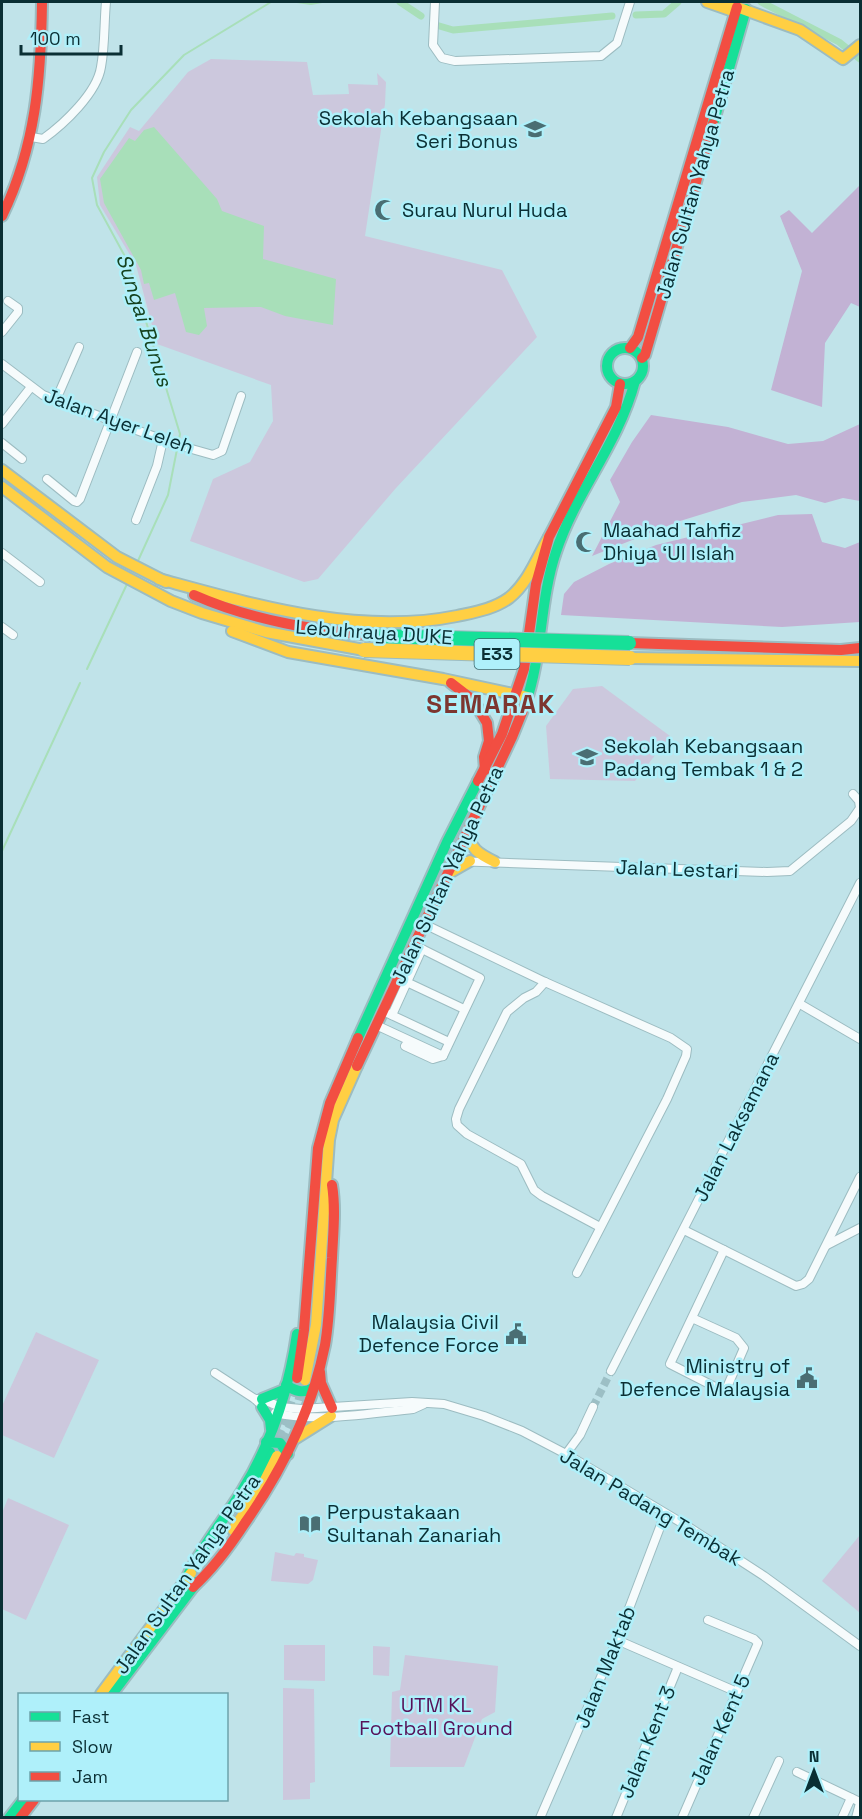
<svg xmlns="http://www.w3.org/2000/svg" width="862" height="1819" font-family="'Space Grotesk',sans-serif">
<rect width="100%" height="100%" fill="#c0e3e9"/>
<g fill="#ccc8dd">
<polygon points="211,59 307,62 313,95 349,94 348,84 378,85 377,73 386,82 385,104 365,236 502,270 537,337 396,488 318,579 304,582 190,541 213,479 250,462 273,421 271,385 157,344 136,265 100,205 97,177 130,127 139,131 188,72"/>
<polygon points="602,686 670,736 635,781 550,779 546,726 573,689"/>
<polygon points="36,1332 99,1360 54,1458 2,1435 2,1406"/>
<polygon points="8,1498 69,1525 26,1620 2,1609 2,1513"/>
<polygon points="860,1535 860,1613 822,1581"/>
<polygon points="275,1552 294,1556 296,1553 304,1554 304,1557 318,1560 313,1580 308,1584 271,1581"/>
<polygon points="284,1645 325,1645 325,1681 284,1680"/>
<polygon points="373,1646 390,1647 389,1676 373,1675"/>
<polygon points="405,1655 498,1666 495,1712 482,1719 464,1767 390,1767 392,1692 400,1690"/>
<polygon points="283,1688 314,1689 315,1782 310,1783 310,1799 283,1800"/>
</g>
<g fill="#c2b2d4">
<polygon points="860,185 860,307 851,303 825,343 822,407 771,390 802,271 780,216 789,210 812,233"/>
<polygon points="651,415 728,427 788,444 823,441 860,424 860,501 843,498 825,503 796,495 742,502 680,521 592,556 620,502 610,480 632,442"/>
<polygon points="812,514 822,542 845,548 860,542 860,622 782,627 561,615 564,594 574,582 609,564 656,545 778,515"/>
</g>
<polygon fill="#a8dfb9" points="154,127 217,199 222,211 264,226 263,259 336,279 333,325 285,316 261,307 204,308 207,326 199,335 186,332 175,293 154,300 149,283 144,284 141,270 104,203 100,179 129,138 135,141 144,130"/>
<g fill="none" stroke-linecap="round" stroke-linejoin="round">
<g stroke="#a8dfb9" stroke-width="2">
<polyline points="297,2 311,4 322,2"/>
<polyline points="137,563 168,495 180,434 128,262 97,205 92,178 104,152 131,110 184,55 271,2"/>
<polyline points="87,669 127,584"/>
<polyline points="2,851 80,683"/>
</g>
<g stroke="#a8dfb9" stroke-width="7">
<polyline points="400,2 421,16"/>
<polyline points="761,2 839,42 860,59"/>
<polyline points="636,15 664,14 678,2"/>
<polyline points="436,25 453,30 612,16"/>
</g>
<polyline stroke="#9cbfc5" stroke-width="8" stroke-dasharray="8 4" stroke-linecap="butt" points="593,1407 611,1371"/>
<g stroke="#9cbfc5" stroke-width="10" stroke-dasharray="10 5" stroke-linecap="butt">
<polyline points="270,1452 286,1416 296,1383"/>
<polyline points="277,1456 295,1417 305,1380"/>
</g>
<defs>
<g id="street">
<polyline points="435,2 433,45 442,58 455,61 601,56 617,43 630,2"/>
<path d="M31 137 43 139C64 124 97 93 101 67 105 46 104 23 106 2"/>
<polyline points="2,332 18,312 18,308 8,301"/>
<polyline points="2,364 43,395 56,400 174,444 213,455 222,451 241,396"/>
<polyline points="56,400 79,347"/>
<polyline points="2,424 31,387"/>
<polyline points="2,443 22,459"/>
<polyline points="47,479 74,501 77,502 80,499 137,352"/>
<polyline points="136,520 157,466 163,440"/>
<polyline points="2,553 40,582"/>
<polyline points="2,627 13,635"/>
<polyline points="453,861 767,872 790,871 851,821 860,808 859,801 853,794"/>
<polyline points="424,924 545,982 671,1038 687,1049 686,1056 667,1099 577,1273"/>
<polyline points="398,978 464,1009"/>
<polyline points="545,982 536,992 524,998 507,1012 459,1109 456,1119 457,1125 467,1134 521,1164 534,1190 542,1196 600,1227"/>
<polyline points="800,1004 860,1039"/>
<polyline points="383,1011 449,1042"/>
<polyline points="392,1015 422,949"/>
<polyline points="376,1025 443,1056"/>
<polyline points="405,1046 433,1059 443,1056 480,978 414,945"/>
<polyline points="684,1230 796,1286 803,1284 809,1279 860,1177"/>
<polyline points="827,1245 860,1228"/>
<polyline points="692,1318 736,1338 744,1348 725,1392 670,1364 724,1250"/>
<polyline points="611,1371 860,883"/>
<polyline points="215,1373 255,1399 258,1402"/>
<polyline points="255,1399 262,1399 280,1407 301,1409 412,1402 444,1404 484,1416 522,1431 566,1454 687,1526 764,1576 860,1646"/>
<path d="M275 1413C314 1423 373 1413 413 1409L424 1404"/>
<polyline points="566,1454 580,1435 593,1407"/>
<polyline points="617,1640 737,1692"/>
<polyline points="797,1772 860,1802"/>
<polyline points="540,1818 617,1640 665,1514"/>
<polyline points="616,1818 678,1667"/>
<polyline points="682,1818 758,1643 754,1639 708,1620"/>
<polyline points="753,1818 779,1761"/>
<polyline points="842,1818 851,1798"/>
<polyline points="856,1818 860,1803"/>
</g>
<g id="fast">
<polyline points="713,124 746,9"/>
<circle cx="625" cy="366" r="18"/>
<path d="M525 705C543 655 539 602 556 552 576 491 618 445 635 381"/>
<polyline points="358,1038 447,842 478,781"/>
<path d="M286 1385C295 1391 303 1394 313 1388"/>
<polyline points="262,1399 284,1390"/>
<polyline points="262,1407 270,1420 271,1429"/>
<polyline points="266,1442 280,1443 288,1454"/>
<polyline points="248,1491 270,1452"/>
<path d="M187 1577C202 1546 224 1520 242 1491 271 1444 289 1388 297 1334"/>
<polyline points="112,1694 197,1582"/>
<polyline points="9,1818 23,1800"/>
</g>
<g id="slow">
<polyline points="707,2 730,10"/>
<polyline points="723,2 800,30 843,59 860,45"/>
<polyline points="2,470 117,557 166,582"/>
<polyline points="2,487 107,567 171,601 202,613 266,632 364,650"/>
<path d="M159 579C255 605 357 636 457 616 475 612 494 609 509 598 528 583 537 558 549 537"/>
<polyline points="232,631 288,652 443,679 527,697"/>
<polyline points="630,658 860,661"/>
<path d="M468 830C469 849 479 854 495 862"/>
<polyline points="449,873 470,861"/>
<polyline points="305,1380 316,1325 329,1140 333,1120 357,1066"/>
<polyline points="296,1438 331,1416"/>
<polyline points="233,1530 263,1484 277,1456"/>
<polyline points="101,1694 191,1573"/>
</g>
<g id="jam">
<path d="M2 216C36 146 41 78 42 2"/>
<polyline points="630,348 638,337 737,7"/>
<polyline points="642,358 645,355 713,124"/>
<path d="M194 595C253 621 314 630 378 636"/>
<polyline points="629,643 841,650 860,648"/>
<polyline points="451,683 473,700 487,723 489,741 484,757 485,770"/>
<polyline points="478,781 502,734 524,669 536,584 549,537 616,407 620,384"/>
<polyline points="357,1066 512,737 525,705"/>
<polyline points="320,1372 321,1383 332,1408"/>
<polyline points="297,1378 304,1330 318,1148 330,1103 358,1038"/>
<path d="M193 1587C213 1569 230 1546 245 1523 283 1469 312 1410 325 1345 330 1316 330 1287 332 1258 333 1234 336 1209 332 1185"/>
<polyline points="20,1818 34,1800"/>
</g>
</defs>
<use href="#street" stroke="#9cbcc1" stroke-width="10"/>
<use href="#fast" stroke="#9cbcc1" stroke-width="14"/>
<use href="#slow" stroke="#9cbcc1" stroke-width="14"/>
<use href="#jam" stroke="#9cbcc1" stroke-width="14"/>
<use href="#street" stroke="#f6fbfc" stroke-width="8"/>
<use href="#fast" stroke="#16e098" stroke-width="10"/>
<use href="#slow" stroke="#ffcf43" stroke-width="10"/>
<use href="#jam" stroke="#f24e42" stroke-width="10"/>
<defs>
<polyline id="fast-bridge" points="378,636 629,643"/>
<polyline id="slow-bridge" points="364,650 630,658"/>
</defs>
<use href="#fast-bridge" stroke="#9cbcc1" stroke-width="16" stroke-linecap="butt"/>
<use href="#slow-bridge" stroke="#9cbcc1" stroke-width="16" stroke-linecap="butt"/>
<use href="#fast-bridge" stroke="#16e098" stroke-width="14"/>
<use href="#slow-bridge" stroke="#ffcf43" stroke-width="14"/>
</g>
<defs>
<symbol id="school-bare" viewBox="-9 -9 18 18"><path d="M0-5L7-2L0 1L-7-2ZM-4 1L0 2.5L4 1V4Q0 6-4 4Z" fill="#4a6e73" stroke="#aff0fa" stroke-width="2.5" paint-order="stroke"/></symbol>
<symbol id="mosque-bare" viewBox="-9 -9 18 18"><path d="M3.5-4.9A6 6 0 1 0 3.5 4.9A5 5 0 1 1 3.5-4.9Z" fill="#4a6e73" stroke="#aff0fa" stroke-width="2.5" paint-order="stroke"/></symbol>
<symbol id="civic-bare" viewBox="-9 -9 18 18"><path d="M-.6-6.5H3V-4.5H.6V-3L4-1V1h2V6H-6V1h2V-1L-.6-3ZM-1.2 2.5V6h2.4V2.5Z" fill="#4a6e73" stroke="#aff0fa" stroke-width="2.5" paint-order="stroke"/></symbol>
<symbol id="library-bare" viewBox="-9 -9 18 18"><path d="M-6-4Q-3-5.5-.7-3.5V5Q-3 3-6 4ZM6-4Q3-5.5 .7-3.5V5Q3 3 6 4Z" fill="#4a6e73" stroke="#aff0fa" stroke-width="2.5" paint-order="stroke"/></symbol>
</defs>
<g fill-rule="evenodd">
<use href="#school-bare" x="520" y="114" width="30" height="30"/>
<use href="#mosque-bare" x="370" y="195" width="30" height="30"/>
<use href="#mosque-bare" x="571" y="527" width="30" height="30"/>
<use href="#school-bare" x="572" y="742" width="30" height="30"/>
<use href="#civic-bare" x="501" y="1319" width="30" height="30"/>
<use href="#civic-bare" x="792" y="1363" width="30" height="30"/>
<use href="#library-bare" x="295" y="1509" width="30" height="30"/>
</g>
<g text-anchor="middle" stroke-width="5" stroke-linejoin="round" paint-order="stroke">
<rect fill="#aff0fa" stroke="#3c696f" stroke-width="1.5" x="474.5" y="639" width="45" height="30" rx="4.5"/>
<g font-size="18" font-weight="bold" fill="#0a2f34">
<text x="497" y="660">E33</text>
</g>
<g font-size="20" fill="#0a2f34" stroke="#aff0fa" text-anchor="start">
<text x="518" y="125" text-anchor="end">Sekolah Kebangsaan<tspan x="518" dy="23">Seri Bonus</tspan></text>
<text x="402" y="217">Surau Nurul Huda</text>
<text x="603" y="537">Maahad Tahfiz<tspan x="603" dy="23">Dhiya ‘Ul Islah</tspan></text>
<text x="604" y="753">Sekolah Kebangsaan<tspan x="604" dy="23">Padang Tembak 1 &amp; 2</tspan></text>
<text x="499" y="1329" text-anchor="end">Malaysia Civil<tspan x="499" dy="23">Defence Force</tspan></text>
<text x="790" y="1373" text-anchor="end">Ministry of<tspan x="790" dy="23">Defence Malaysia</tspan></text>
<text x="327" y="1519">Perpustakaan<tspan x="327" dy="23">Sultanah Zanariah</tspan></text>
</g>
<g font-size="20" fill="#0a2f34" stroke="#aff0fa">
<text transform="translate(695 184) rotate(-74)" y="7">Jalan Sultan Yahya Petra</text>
<text transform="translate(119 421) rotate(20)" y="7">Jalan Ayer Leleh</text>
<text transform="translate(374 632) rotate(4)" y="7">Lebuhraya DUKE</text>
<text transform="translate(677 869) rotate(2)" y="7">Jalan Lestari</text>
<text transform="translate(447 875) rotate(-65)" y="7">Jalan Sultan Yahya Petra</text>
<text transform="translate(736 1127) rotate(-63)" y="7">Jalan Laksamana</text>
<text transform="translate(651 1507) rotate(31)" y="7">Jalan Padang Tembak</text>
<text transform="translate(187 1574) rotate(-55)" y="7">Jalan Sultan Yahya Petra</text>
<text transform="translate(605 1667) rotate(-68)" y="7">Jalan Maktab</text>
<text transform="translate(720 1730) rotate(-66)" y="7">Jalan Kent 5</text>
<text transform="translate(647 1742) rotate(-68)" y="7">Jalan Kent 3</text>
</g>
<g font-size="20" fill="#571258" stroke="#aff0fa">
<text x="436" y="1712">UTM KL<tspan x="436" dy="23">Football Ground</tspan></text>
</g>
<g font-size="21" font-style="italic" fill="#15421e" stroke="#aff0fa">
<text transform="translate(144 320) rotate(72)" y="7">Sungai Bunus</text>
</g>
<g font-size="26" font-weight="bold" letter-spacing="1.5" fill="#7d3630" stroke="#aff0fa">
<text x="491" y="713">SEMARAK</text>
</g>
</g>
<rect width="862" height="1819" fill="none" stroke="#0a2f34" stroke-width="6"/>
<rect x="18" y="1693" width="210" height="108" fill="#aff0fa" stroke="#6da3ab" stroke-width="1.5"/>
<rect x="30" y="1712" width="30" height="9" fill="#16e098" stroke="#6da3ab" stroke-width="1.5"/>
<text x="72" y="1723" font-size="18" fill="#0a2f34">Fast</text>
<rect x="30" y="1742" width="30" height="9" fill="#ffcf43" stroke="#6da3ab" stroke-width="1.5"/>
<text x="72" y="1753" font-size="18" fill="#0a2f34">Slow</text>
<rect x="30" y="1772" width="30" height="9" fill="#f24e42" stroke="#6da3ab" stroke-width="1.5"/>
<text x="72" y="1783" font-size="18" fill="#0a2f34">Jam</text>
<g transform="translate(814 1771)" stroke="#aff0fa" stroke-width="4.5" paint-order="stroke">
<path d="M0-4.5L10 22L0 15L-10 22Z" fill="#0a2f34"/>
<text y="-9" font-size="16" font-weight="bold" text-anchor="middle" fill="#0a2f34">N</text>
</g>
<path d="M21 45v9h100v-9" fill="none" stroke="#0a2f34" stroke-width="3"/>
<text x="30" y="45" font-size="18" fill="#0a2f34" stroke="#aff0fa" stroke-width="4.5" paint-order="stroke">100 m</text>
</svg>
